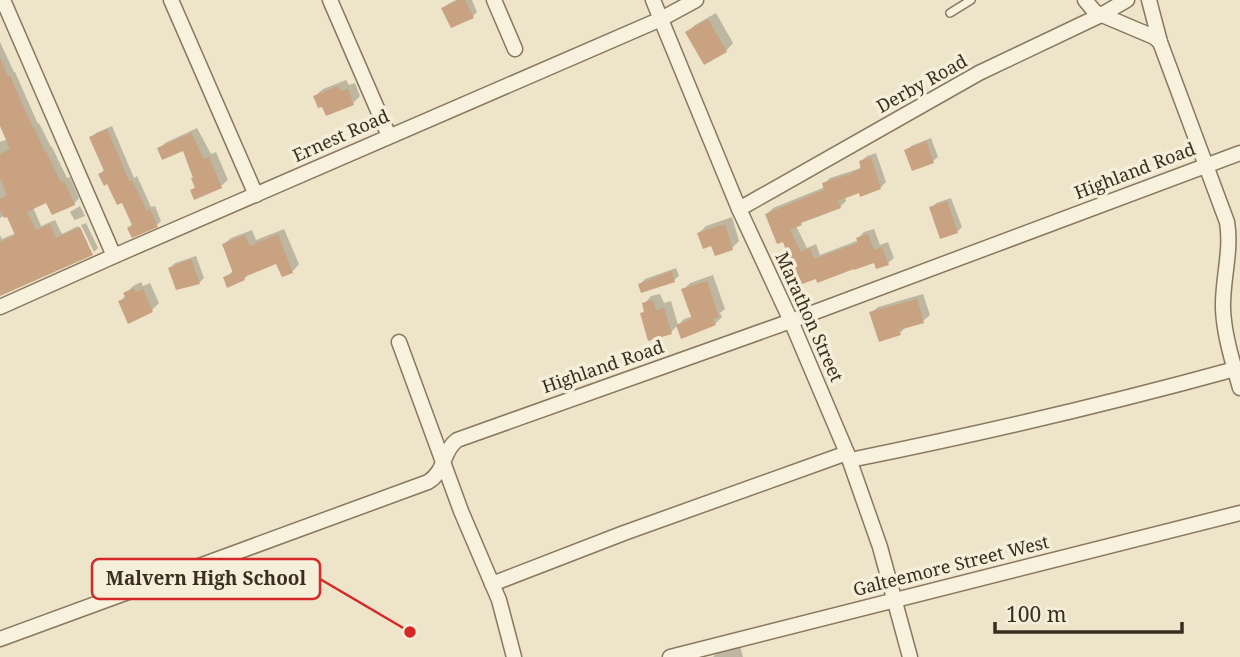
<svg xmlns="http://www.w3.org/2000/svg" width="1240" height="657" font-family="'Noto Serif',serif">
<rect width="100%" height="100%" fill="#ede4c9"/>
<g fill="#0003">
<polygon points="456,0 472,0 477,12 473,16 443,8 448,4"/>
<polygon points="716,13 733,43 726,51 687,32 695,25"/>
<polygon points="0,42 14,72 15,72 38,124 39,123 51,147 52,147 67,178 70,177 79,198 74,204 47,201 33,207 41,226 55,220 62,234 78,226 91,254 0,295 0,235 2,239 16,233 7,214 0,218 0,142 8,139 0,121"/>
<polygon points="346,80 349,85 355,83 360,96 353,103 315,96 323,89"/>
<polygon points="112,126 134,178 137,176 151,207 155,206 161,221 157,225 133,224 122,201 100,174 105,169 91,138 96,133"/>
<polygon points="197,128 211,154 216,152 228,180 221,186 195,198 192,190 196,186 184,148 159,149 165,143"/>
<polygon points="931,138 938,157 933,161 906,151 911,146"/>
<polygon points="876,153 886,182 880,188 860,191 845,197 846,201 840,207 805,220 796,226 807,248 816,244 820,255 859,240 858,238 864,232 874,229 880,245 888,242 894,258 888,263 876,260 818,280 784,239 767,214 773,208 825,187 824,184 830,178 858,169 862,166 861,161 867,156"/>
<polygon points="951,198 962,227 957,232 932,208 936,203"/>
<polygon points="80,206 85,216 75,220 75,221 70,212"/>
<polygon points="732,217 739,241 732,248 712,244 699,233 706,226"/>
<polygon points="86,223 98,248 94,252 81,225"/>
<polygon points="284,229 299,264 293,271 283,275 277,261 250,273 244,279 225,278 234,270 224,244 231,238 252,230 256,240"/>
<polygon points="196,256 204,278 200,282 177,288 170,268 175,263"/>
<polygon points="676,268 679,276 674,280 640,284 645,279"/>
<polygon points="713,275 725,309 720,313 722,317 715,324 678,325 671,332 642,314 646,310 644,304 651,296 660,294 664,303 671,301 678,325 684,319 693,316 683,290 690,283"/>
<polygon points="141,282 143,286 150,283 159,303 152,310 120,302 133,286"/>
<polygon points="923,294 930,315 923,321 907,326 900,333 871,313 878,307"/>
<polygon points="740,646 743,657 713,657 718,652"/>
</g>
<g fill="#c9a281">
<polygon points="459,0 465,0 474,18 451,28 441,8"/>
<polygon points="708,19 727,52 704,65 685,32"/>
<polygon points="0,58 8,76 10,76 33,128 34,127 45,152 46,151 61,183 64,181 75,205 52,215 46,203 27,212 36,230 50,224 56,238 80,227 93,255 0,296 0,242 15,235 7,217 4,218 0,210 0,199 7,195 0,178 0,154 10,149 0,126"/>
<polygon points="338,86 341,91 348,89 354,105 326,116 322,107 318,108 313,96"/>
<polygon points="107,129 129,181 132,180 147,211 150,209 158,227 132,238 127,228 132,225 122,203 117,205 107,184 104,186 98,174 104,171 89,137"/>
<polygon points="191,133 204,159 209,157 222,188 194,200 190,190 195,188 191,178 193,178 183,151 162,160 157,148"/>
<polygon points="926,141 934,163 912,171 904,150"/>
<polygon points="871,157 881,189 860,197 859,193 838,201 841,208 801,223 802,225 790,230 801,252 810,248 814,259 858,243 856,238 868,234 874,250 882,247 889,265 876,269 874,263 854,270 854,269 817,283 816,279 799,285 783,242 777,244 765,214 824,190 822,183 853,173 852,172 861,169 859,161"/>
<polygon points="947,201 958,233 940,239 929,207"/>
<polygon points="725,224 733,250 715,256 711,246 703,249 697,233"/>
<polygon points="278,234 293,273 282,277 276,264 244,277 245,280 227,288 223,277 233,273 222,244 245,235 250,246"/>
<polygon points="191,259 200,284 176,290 168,268"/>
<polygon points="672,271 675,282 641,293 638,284"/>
<polygon points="707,281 719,317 713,319 716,325 681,339 676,325 692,319 681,289"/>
<polygon points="133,288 136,292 143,289 153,312 128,324 118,301 126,298 123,293"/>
<polygon points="917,299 924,323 899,330 901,335 879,342 869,312"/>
<polygon points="653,300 656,310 664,308 672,334 648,341 640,313 644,312 642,303"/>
</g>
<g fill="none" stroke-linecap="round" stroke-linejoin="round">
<defs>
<polyline id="lane" points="950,13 971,0"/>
<g id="street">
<polyline points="3,0 114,256"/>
<polyline points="171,0 256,195"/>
<polyline points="330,0 389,136"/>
<polyline points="494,0 515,49"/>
<polyline points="653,0 739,209 791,321 847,453 880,547 910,657"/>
<polyline points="1085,0 1095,12 1154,37 1160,42"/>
<path d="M1149 0 1160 42 1227 222C1232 251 1222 280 1223 309 1224 335 1233 363 1240 388"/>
<polyline points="739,209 979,73 1101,15 1127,0"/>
<polyline points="0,307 114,256 661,19 696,0"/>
<polyline points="399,342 461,511 499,600 514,657"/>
<path d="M850 460C979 434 1108 404 1235 369"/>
<polyline points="492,584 624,533 847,453"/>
<path d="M0 639 428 482C446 471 442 451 457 440L791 321 1240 153"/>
<polyline points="670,657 1240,513"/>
</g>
</defs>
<use href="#lane" stroke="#89775f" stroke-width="10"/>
<use href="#street" stroke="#89775f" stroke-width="17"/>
<use href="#lane" stroke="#f8f1dd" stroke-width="7"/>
<use href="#street" stroke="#f8f1dd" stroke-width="14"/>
</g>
<g text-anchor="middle" stroke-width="7" stroke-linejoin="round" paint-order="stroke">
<g font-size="18" fill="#3a2e21" stroke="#f5eed9">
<text transform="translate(922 84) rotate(-29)" y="6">Derby Road</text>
<text transform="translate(341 136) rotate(-24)" y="6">Ernest Road</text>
<text transform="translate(1135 171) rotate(-21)" y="6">Highland Road</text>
<text transform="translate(809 317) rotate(66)" y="6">Marathon Street</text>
<text transform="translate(603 367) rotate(-19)" y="6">Highland Road</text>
<text transform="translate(951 566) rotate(-14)" y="6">Galteemore Street West</text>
</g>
</g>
<path fill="none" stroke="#d62828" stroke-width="2.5" d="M410 632L320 579"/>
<circle fill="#d62828" stroke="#f5eed9" stroke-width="2.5" cx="410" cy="632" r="7"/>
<rect fill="#f5eed9" stroke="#d62828" stroke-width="2.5" x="92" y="559" width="228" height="40" rx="7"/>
<g font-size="19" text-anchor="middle" font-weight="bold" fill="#3a2e21">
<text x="206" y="585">Malvern High School</text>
</g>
<path d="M995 622v10h187v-10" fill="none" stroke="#3a2e21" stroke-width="3.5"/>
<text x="1006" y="622" font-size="21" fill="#3a2e21" stroke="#f5eed9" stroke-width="5" paint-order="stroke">100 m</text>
</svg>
